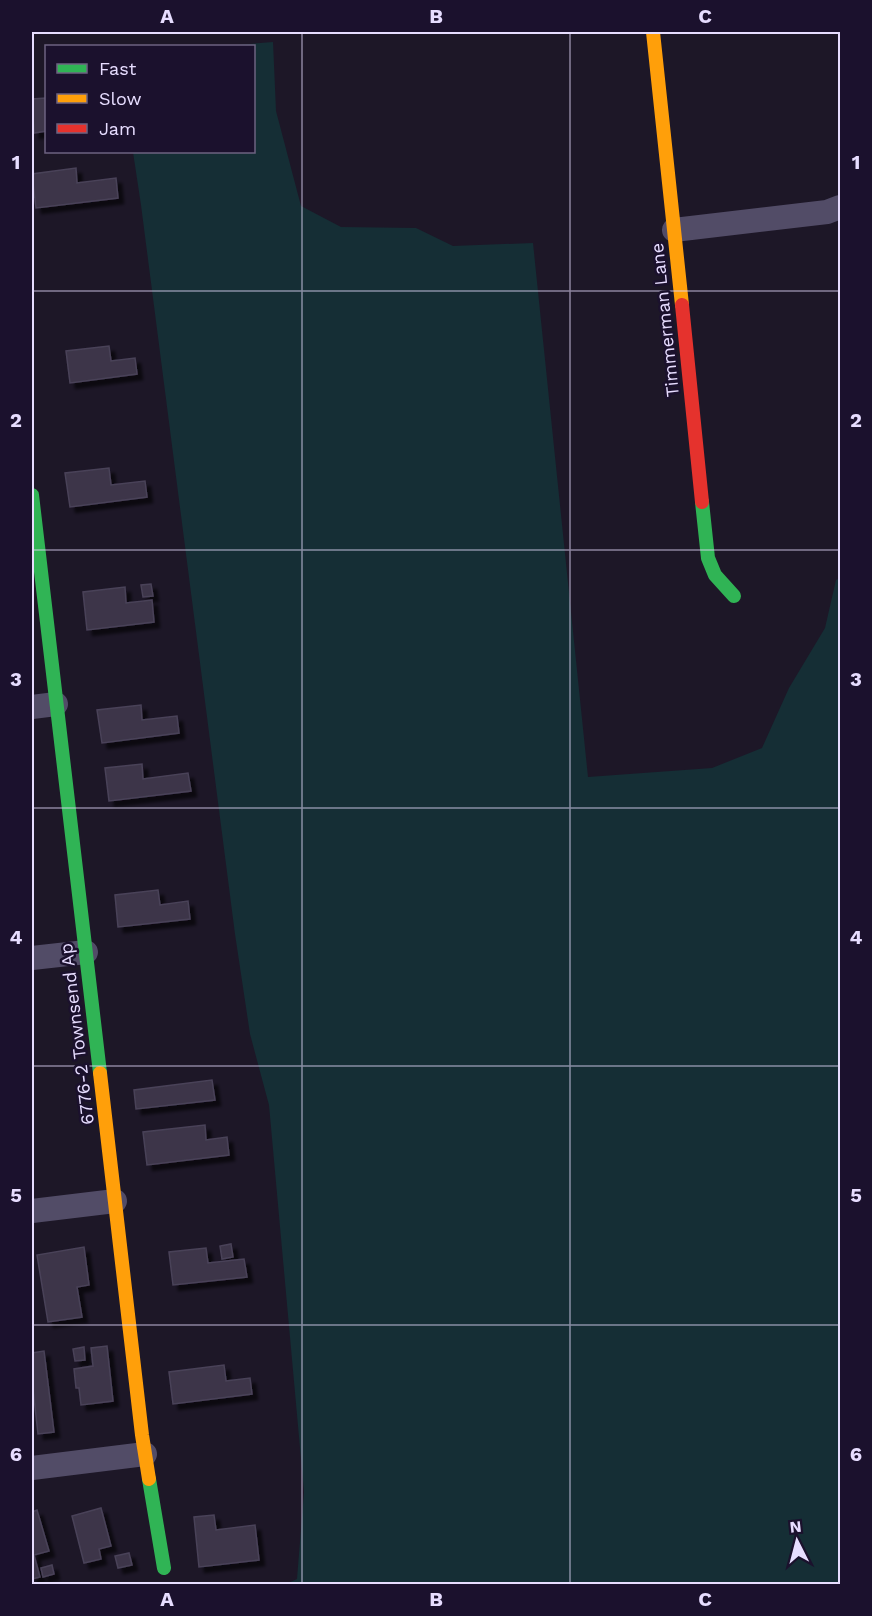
<svg xmlns="http://www.w3.org/2000/svg" width="872" height="1616" font-family="'Work Sans',sans-serif">
<defs>
<filter id="shadow"><feDropShadow dx="5.5" dy="5.5" stdDeviation="1.5" flood-color="#0009"/></filter>
</defs>
<rect width="100%" height="100%" fill="#1d1727"/>
<polygon fill="#152e35" points="273,42 276,111 301,206 341,227 416,228 453,246 533,243 588,777 712,768 762,748 789,688 825,628 836,580 840,578 840,1584 286,1584 297,1579 304,1492 269,1105 250,1034 235,934 141,205 133,152 254,152 254,46 225,46"/>
<g fill="#3c3648" stroke="#4a4259" stroke-width="1.5" filter="url(#shadow)">
<polygon points="46,98 46,131 34,133 32,99"/>
<polygon points="76,168 77,183 116,178 118,198 36,208 32,174"/>
<polygon points="109,346 111,361 135,358 137,374 70,383 66,351"/>
<polygon points="109,468 111,485 145,481 147,497 70,507 65,473"/>
<polygon points="151,584 153,596 143,597 141,585"/>
<polygon points="125,587 126,603 152,600 154,622 87,630 83,592"/>
<polygon points="141,705 142,720 177,716 179,733 102,743 97,710"/>
<polygon points="142,764 143,779 188,773 191,791 109,801 105,768"/>
<polygon points="158,890 160,905 188,901 190,919 118,927 115,895"/>
<polygon points="212,1080 215,1100 136,1109 134,1090"/>
<polygon points="205,1125 206,1140 227,1137 229,1155 147,1165 143,1132"/>
<polygon points="231,1244 233,1257 222,1259 220,1246"/>
<polygon points="84,1247 89,1285 77,1287 82,1317 48,1322 37,1255"/>
<polygon points="206,1248 208,1263 244,1259 247,1277 173,1285 169,1252"/>
<polygon points="107,1346 113,1401 81,1405 79,1388 76,1388 74,1369 93,1366 91,1348"/>
<polygon points="84,1347 85,1360 75,1361 73,1349"/>
<polygon points="44,1351 54,1432 38,1434 32,1380 32,1353"/>
<polygon points="224,1365 226,1381 250,1378 252,1394 173,1404 169,1372"/>
<polygon points="101,1508 111,1546 99,1549 101,1559 84,1563 72,1516"/>
<polygon points="37,1510 49,1551 34,1555 40,1577 32,1579 32,1512"/>
<polygon points="214,1515 216,1530 255,1525 259,1560 199,1567 194,1517"/>
<polygon points="129,1553 132,1565 118,1568 115,1556"/>
<polygon points="52,1565 54,1574 43,1577 41,1568"/>
</g>
<g fill="none" stroke-linecap="round" stroke-linejoin="round">
<g stroke="#524c67" stroke-width="24">
<polyline points="674,230 827,212 840,207"/>
<polyline points="32,707 56,704"/>
<polyline points="32,958 86,952"/>
<polyline points="32,1211 115,1201"/>
<polyline points="32,1468 145,1454"/>
</g>
<g stroke="#30b455" stroke-width="14">
<polyline points="32,495 100,1073"/>
<polyline points="702,502 708,558 715,575 734,596"/>
<polyline points="149,1479 164,1568"/>
</g>
<g stroke="#ff9f0a" stroke-width="14">
<polyline points="653,32 682,305"/>
<polyline points="100,1073 142,1435 149,1479"/>
</g>
<polyline stroke="#e5322d" stroke-width="14" points="682,305 702,502"/>
</g>
<path fill="none" stroke="#e7ddff" stroke-width="1.5" stroke-opacity="0.55" d="M302 32V1584M570 32V1584M32 291H840M32 550H840M32 808H840M32 1066H840M32 1325H840"/>
<g text-anchor="middle" stroke-width="5" stroke-linejoin="round" paint-order="stroke">
<g font-size="18" fill="#e7ddff" stroke="#1b112d">
<text transform="translate(665 320) rotate(-96)" y="6">Timmerman Lane</text>
<text transform="translate(77 1034) rotate(-97)" y="6">6776-2 Townsend Ap</text>
</g>
</g>
<rect width="872" height="1616" fill="none" stroke="#1b112d" stroke-width="66"/>
<rect x="45" y="45" width="210" height="108" fill="#1b112d" stroke="#6d6381" stroke-width="1.5"/>
<rect x="57" y="64" width="30" height="9" fill="#30b455" stroke="#6d6381" stroke-width="1.5"/>
<text x="99" y="75" font-size="18" fill="#e7ddff">Fast</text>
<rect x="57" y="94" width="30" height="9" fill="#ff9f0a" stroke="#6d6381" stroke-width="1.5"/>
<text x="99" y="105" font-size="18" fill="#e7ddff">Slow</text>
<rect x="57" y="124" width="30" height="9" fill="#e5322d" stroke="#6d6381" stroke-width="1.5"/>
<text x="99" y="135" font-size="18" fill="#e7ddff">Jam</text>
<g transform="translate(797 1541) rotate(354)" stroke="#1b112d" stroke-width="4.5" paint-order="stroke">
<path d="M0-4.5L10 22L0 15L-10 22Z" fill="#e7ddff"/>
<text y="-9" font-size="16" font-weight="bold" text-anchor="middle" fill="#e7ddff">N</text>
</g>
<rect x="33" y="33" width="806" height="1550" fill="none" stroke="#e7ddff" stroke-width="2"/>
<g font-size="20" text-anchor="middle" font-weight="bold" fill="#e7ddff">
<text x="167" y="23">A</text>
<text x="436" y="23">B</text>
<text x="705" y="23">C</text>
<text x="16" y="169">1</text>
<text x="856" y="169">1</text>
<text x="16" y="427">2</text>
<text x="856" y="427">2</text>
<text x="16" y="686">3</text>
<text x="856" y="686">3</text>
<text x="16" y="944">4</text>
<text x="856" y="944">4</text>
<text x="16" y="1202">5</text>
<text x="856" y="1202">5</text>
<text x="16" y="1461">6</text>
<text x="856" y="1461">6</text>
<text x="167" y="1606">A</text>
<text x="436" y="1606">B</text>
<text x="705" y="1606">C</text>
</g>
</svg>
